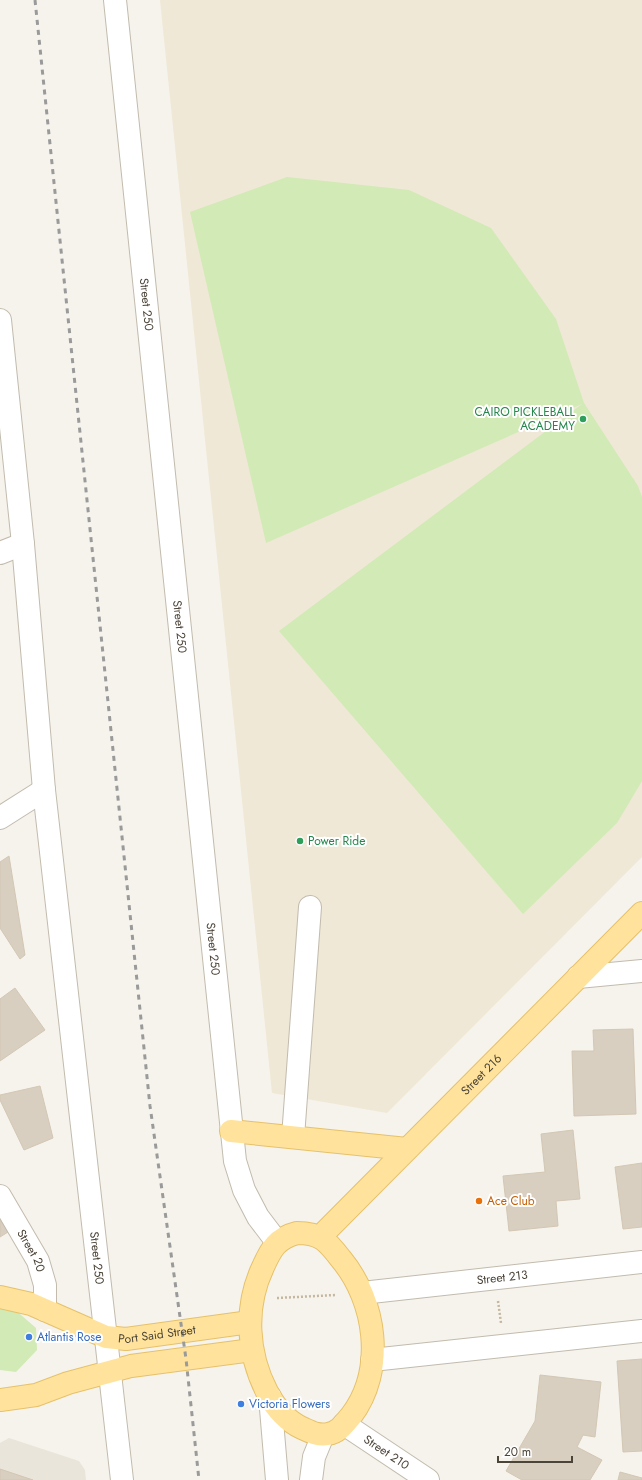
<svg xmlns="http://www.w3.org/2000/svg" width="642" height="1480" font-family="Jost,sans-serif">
<rect width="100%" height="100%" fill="#f6f3ec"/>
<polygon fill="#eae5da" points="9,1438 79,1461 85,1470 86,1480 0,1480 0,1443"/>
<polygon fill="#efe8d6" points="160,0 642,0 642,857 387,1113 272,1093"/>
<g fill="#d2eab5">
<polygon points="287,177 409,190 491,228 556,319 584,403 638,486 642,497 642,781 617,823 523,914 279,631 582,404 266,543 190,212"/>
<polygon points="0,1307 13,1308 36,1328 37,1350 16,1372 0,1370"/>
</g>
<g fill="#d8cfc1" stroke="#d3c7b4">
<polygon points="9,856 25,955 20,959 0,928 0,862"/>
<polygon points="15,988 45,1030 0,1061 0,999"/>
<polygon points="633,1029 636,1114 574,1116 572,1051 594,1051 593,1030"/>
<polygon points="40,1086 53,1138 24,1150 0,1100 0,1095"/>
<polygon points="573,1130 580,1199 556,1201 558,1226 509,1231 503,1176 545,1172 541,1134"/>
<polygon points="642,1163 642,1227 623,1229 615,1167"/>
<polygon points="0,1219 8,1232 0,1237"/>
<polygon points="642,1359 642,1451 623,1452 617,1361"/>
<polygon points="540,1375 601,1382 595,1437 583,1435 577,1447 602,1460 590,1480 522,1480 506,1471 535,1421"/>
<polygon points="0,1469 33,1480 0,1480"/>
<polygon points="620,1472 642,1478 642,1480 618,1480"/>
</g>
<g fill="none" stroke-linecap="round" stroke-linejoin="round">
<defs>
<g id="minor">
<path id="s1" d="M115 0 235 1161 244 1190 258 1217 277 1242"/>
<path id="s2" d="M0 320 23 544 44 790 122 1480"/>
<polyline points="0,553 23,544"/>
<polyline points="0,818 44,790"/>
<polyline points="578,977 642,971"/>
<polyline points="293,1137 310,907"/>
<path id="s3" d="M0 1196 38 1261 45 1285V1310"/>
<path id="s4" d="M362 1293 642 1262"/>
<polyline points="372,1360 642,1331"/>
<polyline points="270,1397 277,1480"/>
<path id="s5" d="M344 1424 428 1480"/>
<polyline points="311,1480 314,1457 323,1435"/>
</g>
<g id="major">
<polyline points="231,1131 407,1149"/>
<path d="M297 1233C321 1233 327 1241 341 1259 376 1301 386 1370 351 1416 344 1424 339 1432 328 1434 318 1436 311 1432 302 1428 287 1421 275 1407 267 1392 247 1353 244 1307 263 1267 271 1249 277 1238 297 1233Z"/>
<path id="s6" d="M320 1237 642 913"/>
<path id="s7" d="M0 1297 31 1304 106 1337 126 1339 250 1322"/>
<polyline points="0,1400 36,1395 68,1383 131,1366 252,1350"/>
</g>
</defs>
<use href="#minor" stroke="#c2bbae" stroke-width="24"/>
<use href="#major" stroke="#e6c16a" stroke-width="24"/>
<g stroke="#c4b79f" stroke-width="2.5" stroke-dasharray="2 2" stroke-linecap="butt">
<polyline points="277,1298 336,1295"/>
<polyline points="498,1301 501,1323"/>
</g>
<use href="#minor" stroke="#fff" stroke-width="22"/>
<use href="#major" stroke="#ffe39c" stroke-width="22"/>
<polyline stroke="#9a9a9a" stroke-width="3" stroke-dasharray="5 5" stroke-linecap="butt" points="35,0 150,1106 186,1359 199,1480"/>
</g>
<g fill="#2e9e5b" stroke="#fff" stroke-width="1.5">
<circle cx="583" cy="419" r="4"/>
<circle cx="300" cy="841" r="4"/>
</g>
<circle fill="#e8710a" stroke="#fff" stroke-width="1.5" cx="479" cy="1201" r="4"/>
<g fill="#3f7fe0" stroke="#fff" stroke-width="1.5">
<circle cx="29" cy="1337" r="4"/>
<circle cx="241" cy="1404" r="4"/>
</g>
<g text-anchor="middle" stroke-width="4" stroke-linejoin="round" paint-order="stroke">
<g font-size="12" fill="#4b4439" stroke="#fff">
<text dy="4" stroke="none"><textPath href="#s1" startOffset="306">Street 250</textPath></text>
<text dy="4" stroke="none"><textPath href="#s1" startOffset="630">Street 250</textPath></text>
<text dy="4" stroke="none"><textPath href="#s1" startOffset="954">Street 250</textPath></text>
<text dy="4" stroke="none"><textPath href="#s6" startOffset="229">Street 216</textPath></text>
<text dy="4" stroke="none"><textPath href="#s3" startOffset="63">Street 20</textPath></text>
<text dy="4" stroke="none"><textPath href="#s2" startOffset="943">Street 250</textPath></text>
<text dy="4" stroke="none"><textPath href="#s4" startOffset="141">Street 213</textPath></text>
<text dy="4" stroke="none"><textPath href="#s7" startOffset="165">Port Said Street</textPath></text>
<text dy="4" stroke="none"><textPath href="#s5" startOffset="51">Street 210</textPath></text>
</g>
<g font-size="12" fill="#27864d" stroke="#fff" text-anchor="end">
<text x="575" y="416">CAIRO PICKLEBALL<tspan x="575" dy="14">ACADEMY</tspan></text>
<text x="308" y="845" text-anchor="start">Power Ride</text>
</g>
<g font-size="12" fill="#c56008" stroke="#fff" text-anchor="start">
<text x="487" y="1205">Ace Club</text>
</g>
<g font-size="12" fill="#366cbe" stroke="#fff" text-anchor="start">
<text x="37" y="1341">Atlantis Rose</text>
<text x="249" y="1408">Victoria Flowers</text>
</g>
</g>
<path d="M498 1456v6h74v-6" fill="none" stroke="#4b4439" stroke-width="2"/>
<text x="504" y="1456" font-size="12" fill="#4b4439" stroke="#ffffff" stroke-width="3" paint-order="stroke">20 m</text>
</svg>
